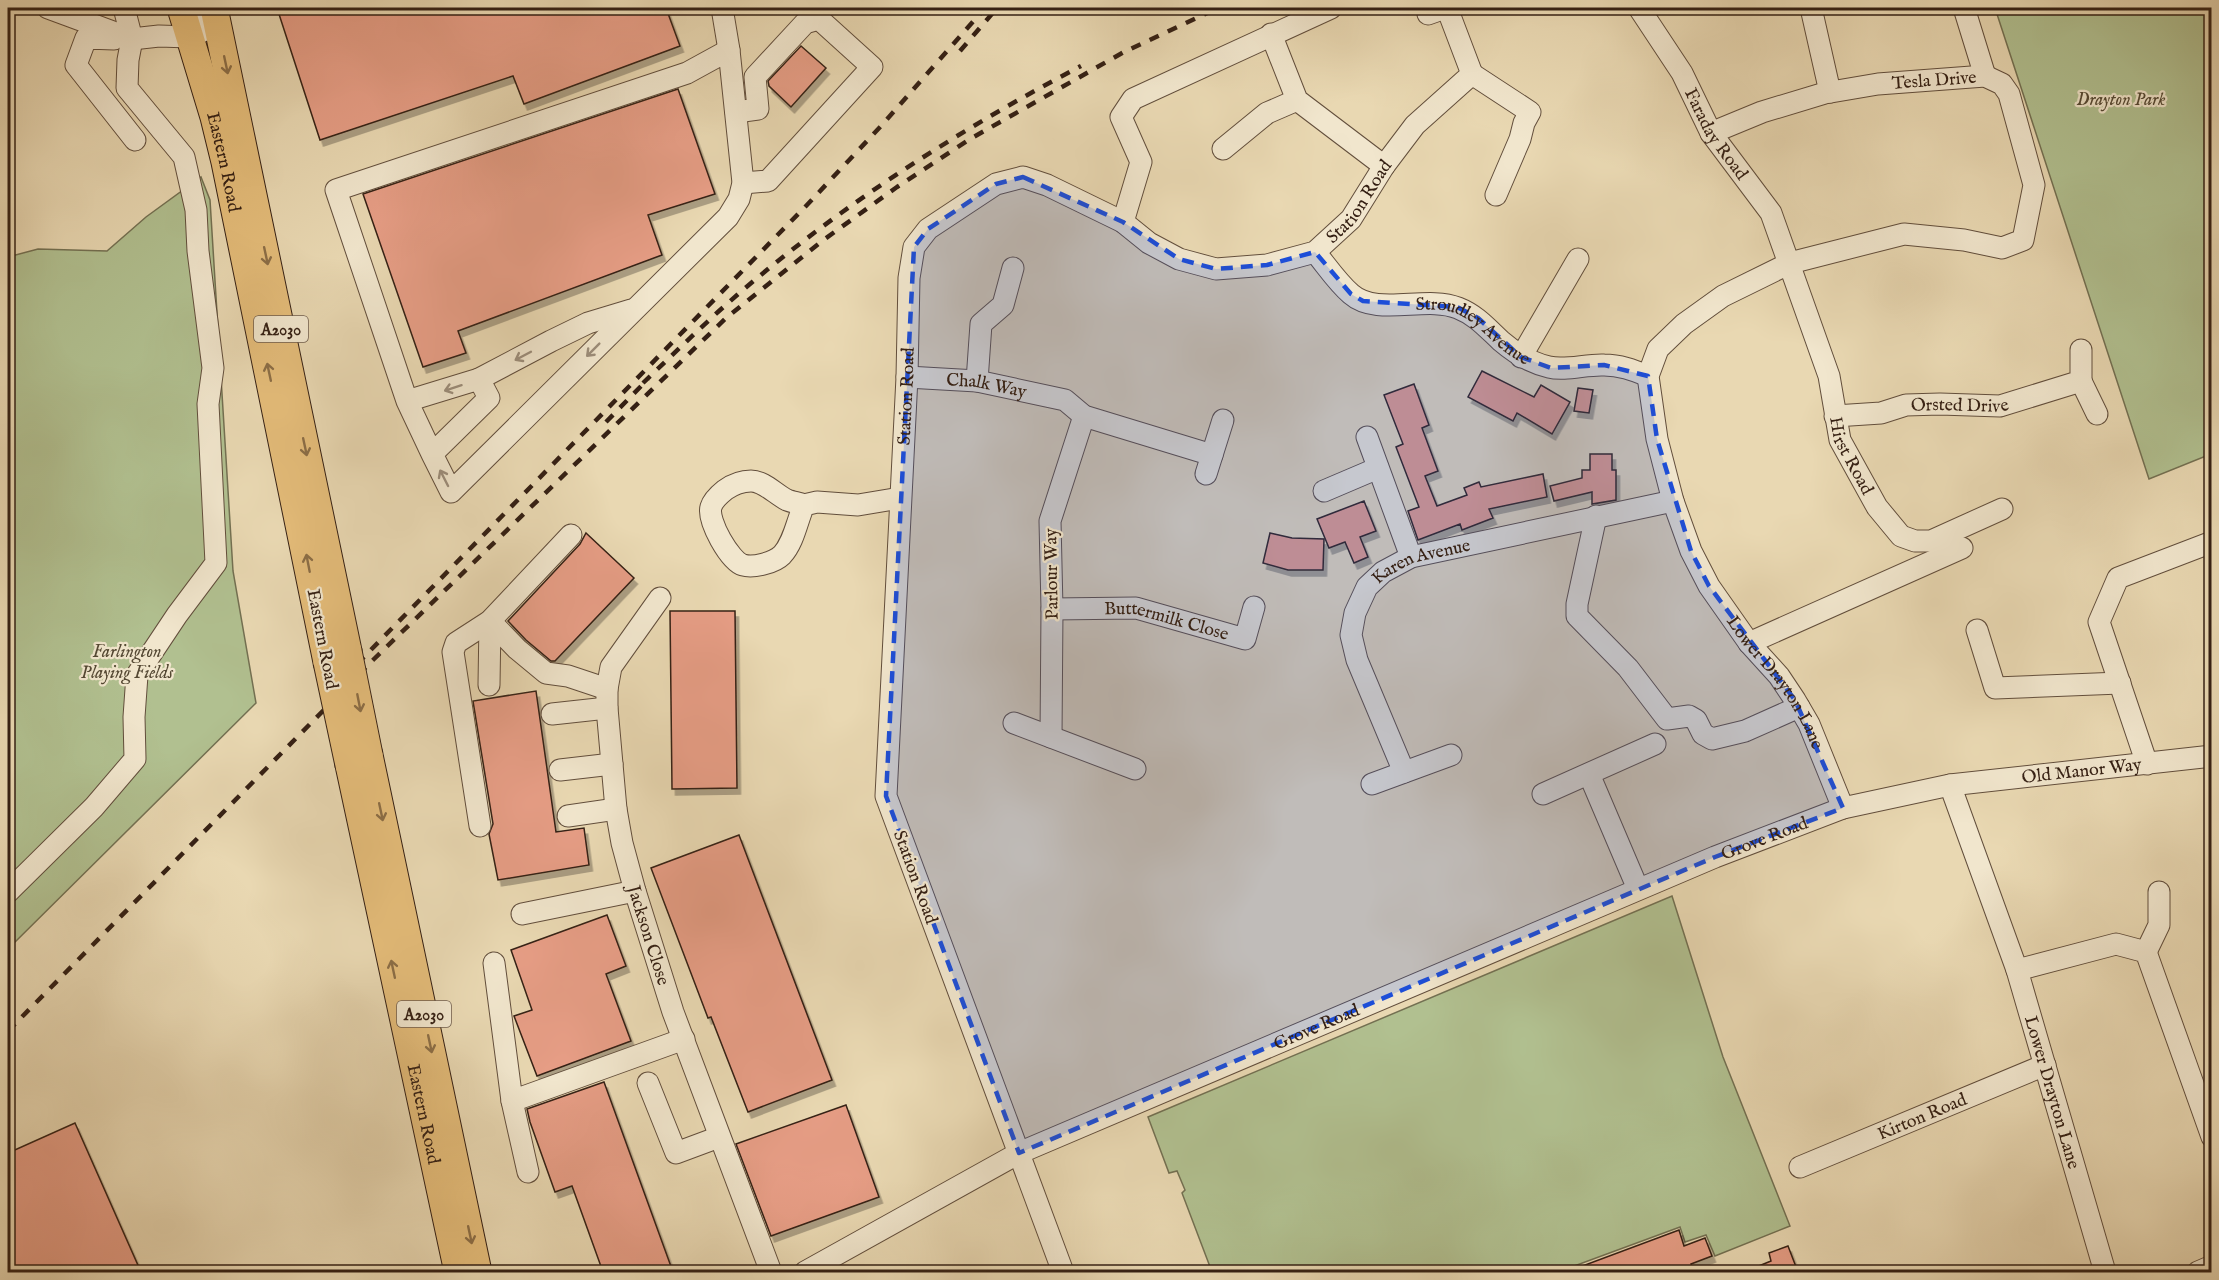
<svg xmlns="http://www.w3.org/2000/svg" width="2219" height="1280" font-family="'IM FELL English',serif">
<defs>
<filter id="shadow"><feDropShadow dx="3.5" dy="6" stdDeviation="0" flood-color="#0004"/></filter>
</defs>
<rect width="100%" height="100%" fill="#e9d8b2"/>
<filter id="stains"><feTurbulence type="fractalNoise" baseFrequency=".00333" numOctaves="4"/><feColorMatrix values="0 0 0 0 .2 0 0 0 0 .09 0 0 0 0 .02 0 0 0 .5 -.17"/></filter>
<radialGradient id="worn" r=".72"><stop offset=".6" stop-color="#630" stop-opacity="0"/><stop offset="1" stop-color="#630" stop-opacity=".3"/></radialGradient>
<g fill="#b1c090" stroke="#737052" stroke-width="1.5">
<polygon points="1995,8 2211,8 2211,454 2149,479"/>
<polygon points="201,177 210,200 233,571 256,703 8,949 8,257 38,249 107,251 146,217"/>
<polygon points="1672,896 1723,1057 1790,1226 1715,1256 1706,1235 1685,1242 1680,1227 1558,1272 1212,1272 1182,1193 1185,1190 1177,1171 1169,1173 1148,1117"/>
</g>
<g fill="#e69d85" stroke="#352014" stroke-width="1.5" filter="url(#shadow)">
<polygon points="277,8 666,8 680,46 524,104 513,76 320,140"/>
<polygon points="801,46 826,68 791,107 769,86 768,81"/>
<polygon points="678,89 715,194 648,215 662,255 458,331 466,353 423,367 363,194"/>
<polygon points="1482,371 1534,397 1541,385 1570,402 1552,434 1517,413 1513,421 1468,397"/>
<polygon points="1414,384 1429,425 1422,428 1438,471 1425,476 1437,506 1467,495 1464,488 1479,482 1481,487 1543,474 1547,497 1489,509 1493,518 1462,530 1460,524 1418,540 1408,511 1419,507 1396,447 1403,444 1384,395"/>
<polygon points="1578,388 1593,390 1589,413 1574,411"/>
<polygon points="1590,454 1612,454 1612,470 1616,470 1616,500 1592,504 1592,492 1554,501 1550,486 1582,478 1582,470 1590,470"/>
<polygon points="1364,501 1376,531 1360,537 1368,557 1354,563 1345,542 1329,548 1317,519"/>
<polygon points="586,533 634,578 555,661 551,661 526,640 508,621 580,544"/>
<polygon points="1270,533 1292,538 1324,539 1323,570 1288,570 1263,563"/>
<polygon points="670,611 735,611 737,788 672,789"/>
<polygon points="536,691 556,832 584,828 589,865 498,880 489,834 493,824 473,701"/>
<polygon points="739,835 832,1080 748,1112 711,1017 708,1018 651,868"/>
<polygon points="607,915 626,966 606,974 631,1041 537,1076 514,1016 532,1010 511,950"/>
<polygon points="604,1082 673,1272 603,1272 572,1186 555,1192 530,1122 527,1109"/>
<polygon points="846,1105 879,1197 771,1236 736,1144"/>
<polygon points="75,1123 141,1272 8,1272 8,1153"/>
<polygon points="1679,1230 1684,1246 1705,1238 1712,1256 1691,1264 1694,1272 1569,1272 1569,1271"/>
<polygon points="1788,1246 1798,1272 1744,1272 1771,1261 1769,1253"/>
</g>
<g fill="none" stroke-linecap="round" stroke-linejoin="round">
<defs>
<g id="minor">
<polyline points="48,8 132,39 159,36 190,37 201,32 205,25 208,8"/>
<polyline points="722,8 729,50"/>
<path id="s1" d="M1639 8 1682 73 1711 133 1771 213 1829 376 1840 440 1877 507 1901 536 1915 541H1931L2002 509"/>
<polyline points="1811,8 1830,92"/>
<polyline points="1964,8 1985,76"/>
<polyline points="1428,14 1445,8"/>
<polyline points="1271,34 1297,100 1384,166"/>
<polyline points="114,39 86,38 76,65 135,140"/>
<polyline points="1472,74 1530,112 1524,123 1520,139 1496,195"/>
<polyline points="736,112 758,109 755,77 805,23 819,19 872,67 768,181 743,183"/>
<path id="s2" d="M1711 133 1762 112 1825 93 1878 84 1985 76 2002 84 2009 94 2034 185 2023 240 2002 248 1964 240 1904 234 1790 263 1723 296 1684 324 1658 349 1648 376 1657 439 1673 501 1691 551 1709 586 1749 643 1779 676 1795 700 1809 724 1843 808"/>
<polyline points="1223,149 1267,113 1297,100"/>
<polyline points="1123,222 1141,162 1121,117 1133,99 1331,8"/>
<path id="s3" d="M1315 252C1326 265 1337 282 1351 294 1377 317 1426 295 1458 308 1476 315 1487 328 1501 341 1515 353 1531 363 1549 367 1565 371 1587 364 1604 365 1620 365 1633 370 1648 376"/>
<polyline points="1521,357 1578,259"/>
<path id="s4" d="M907 377 977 381 1065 400 1084 416 1212 455"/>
<polyline points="479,379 551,341 588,323 631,310"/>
<polyline points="977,381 981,324 1003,305 1013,268"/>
<polyline points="2081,381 2097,414"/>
<polyline points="407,401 479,379 489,398 432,454 451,492 728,217 739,199 743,183 729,50 687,73 336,190 407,401 432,454"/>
<path id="s5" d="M1835 416 1881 413 1906 405 1940 404 2000 406 2081 381V350"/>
<polyline points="1367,437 1411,557"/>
<polyline points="1206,474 1223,420"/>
<polyline points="1324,491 1378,468"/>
<path d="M804 505C799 503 792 502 787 500 775 494 764 481 751 481 742 481 732 485 725 490 720 494 713 500 711 507 707 521 730 561 743 565 753 568 774 563 782 555 794 542 797 521 804 505L817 502 858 505 900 498"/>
<polyline points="1596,516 1577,604 1577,616 1628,668 1667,719 1689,716 1696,720 1703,734 1712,739 1745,731 1799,707"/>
<path id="s6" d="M660 598 611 667 607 689V708L616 809 622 843 635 891 673 1012 771 1272"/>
<path id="s7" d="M1052 609 1136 608 1245 639 1254 607"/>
<polyline points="1977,630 1995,688 2120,683"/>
<polyline points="1749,643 1962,548"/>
<polyline points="489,685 490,621 517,649 546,673 568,676 607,689"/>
<polyline points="552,714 607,708"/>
<polyline points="1014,723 1135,769"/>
<polyline points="1051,737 1052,609 1050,521 1084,416"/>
<polyline points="2147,764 2099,622 2118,578 2212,542"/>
<polyline points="560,770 612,764"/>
<path id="s8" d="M1404 772 1357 660 1351 635 1355 613 1367 587 1383 572 1411 557 1673 501"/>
<polyline points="1589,774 1638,889"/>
<polyline points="1372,784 1451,755"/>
<path id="s9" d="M1950 785 2017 970 2105 1272"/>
<polyline points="1543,794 1655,744"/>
<polyline points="568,816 616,809"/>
<polyline points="480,826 453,652 456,643 490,621 571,535"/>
<polyline points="8,892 94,807 135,759 134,717 137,675 177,615 216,563 208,404 213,368 198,251 196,210 184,157 127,88 128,60 132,39 124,8"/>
<polyline points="522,914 635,891"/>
<polyline points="2146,952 2159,925 2159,892"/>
<polyline points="494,963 512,1101 684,1039"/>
<polyline points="2017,970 2116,944 2146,952 2212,1137"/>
<polyline points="648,1083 676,1153 719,1137"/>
<polyline points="512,1101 528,1172"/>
<path id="s10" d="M1800 1167 2045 1065"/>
<path id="s11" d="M805 1272 1019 1153 1715 857 1843 808 1950 785 2212 756"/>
<path id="s12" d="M1063 1272 886 796 907 377 909 278 914 247 928 229 996 184 1023 177 1047 185 1123 222 1149 243 1179 259 1216 269 1267 265 1315 252 1351 219 1384 166 1415 125 1472 74 1447 8"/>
<polyline points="2198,1272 2212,1266"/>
</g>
<g id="major">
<path id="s13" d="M181 8 214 117 225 162 327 662"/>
<polyline points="214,8 348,651"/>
<polyline points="369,755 478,1272"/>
<path id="s14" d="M349 765 458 1272"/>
</g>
</defs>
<use href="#minor" stroke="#624e3c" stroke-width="23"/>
<use href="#major" stroke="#352014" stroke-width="29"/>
<use href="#minor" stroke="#f1e6cd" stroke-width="21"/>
<use href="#major" stroke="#e4bc79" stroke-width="27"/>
<g stroke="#352014" stroke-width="4.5" stroke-dasharray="10 10" stroke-linecap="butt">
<polyline points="960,51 997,8"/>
<path d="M643 383C668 359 693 335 719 311 827 214 953 133 1081 66"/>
<polyline points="606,422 648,379"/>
<polyline points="357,664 806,206 882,125 985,8"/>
<polyline points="8,1031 373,660 726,318 822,241 897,187 970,139 1124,52 1218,8"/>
</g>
<defs>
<g id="major-bridge">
<polyline points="348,651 369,755"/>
<polyline points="327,662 349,765"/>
</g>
</defs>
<use href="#major-bridge" stroke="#352014" stroke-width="29" stroke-linecap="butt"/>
<use href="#major-bridge" stroke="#e4bc79" stroke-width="27"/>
</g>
<defs><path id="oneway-shaft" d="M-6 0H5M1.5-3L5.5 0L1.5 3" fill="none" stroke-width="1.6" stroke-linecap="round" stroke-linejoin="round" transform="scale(1.5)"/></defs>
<g stroke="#8c6e46">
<use href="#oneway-shaft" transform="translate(226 65) rotate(78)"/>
<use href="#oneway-shaft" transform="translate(266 256) rotate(78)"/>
<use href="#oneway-shaft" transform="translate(269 372) rotate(-102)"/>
<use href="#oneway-shaft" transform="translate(305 447) rotate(78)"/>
<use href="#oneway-shaft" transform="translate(308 563) rotate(-101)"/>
<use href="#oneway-shaft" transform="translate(359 703) rotate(79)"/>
<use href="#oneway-shaft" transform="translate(381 812) rotate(78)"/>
<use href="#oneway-shaft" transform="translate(393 969) rotate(-102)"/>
<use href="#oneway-shaft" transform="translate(430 1044) rotate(78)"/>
<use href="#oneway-shaft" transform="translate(470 1235) rotate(78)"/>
</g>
<g stroke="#9c8d7a">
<use href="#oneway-shaft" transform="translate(593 350) rotate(135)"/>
<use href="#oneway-shaft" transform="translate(523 356) rotate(152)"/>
<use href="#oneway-shaft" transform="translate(453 388) rotate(162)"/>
<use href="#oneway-shaft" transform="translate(444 478) rotate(-117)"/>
</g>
<path fill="#1d4ed8" fill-opacity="0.2" stroke="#1d4ed8" stroke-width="4.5" stroke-dasharray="12 8" stroke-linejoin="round" d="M1023 177 1123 222 1179 259 1216 269 1267 265 1315 252 1351 294 1363 301 1457 307 1478 318 1521 357 1551 368 1604 365 1648 376 1657 439 1691 551 1709 586 1795 700 1843 808 1715 857 1019 1153 886 796 914 247 928 229 996 184Z"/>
<g text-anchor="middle" stroke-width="4.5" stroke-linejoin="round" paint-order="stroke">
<g fill="#f1e6cd" stroke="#6d5b4c" stroke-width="1.5">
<rect x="254" y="316" width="54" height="26" rx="4.5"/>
<rect x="397" y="1001" width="54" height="26" rx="4.5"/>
</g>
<g font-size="16" font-weight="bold" fill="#352014">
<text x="281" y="335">A2030</text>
<text x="424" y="1020">A2030</text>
</g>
<g font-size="18" fill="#352014" stroke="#f1e6cd">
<text dy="6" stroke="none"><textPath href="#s2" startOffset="231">Tesla Drive</textPath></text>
<text dy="6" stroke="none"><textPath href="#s1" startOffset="148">Faraday Road</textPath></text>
<text dy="6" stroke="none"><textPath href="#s13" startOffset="160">Eastern Road</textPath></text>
<text dy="6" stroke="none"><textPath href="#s12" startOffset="1574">Station Road</textPath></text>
<text dy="6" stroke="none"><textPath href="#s3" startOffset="188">Stroudley Avenue</textPath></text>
<text dy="6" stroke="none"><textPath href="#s4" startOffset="80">Chalk Way</textPath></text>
<text dy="6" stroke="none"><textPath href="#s12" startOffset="908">Station Road</textPath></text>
<text dy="6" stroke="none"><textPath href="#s5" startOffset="126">Orsted Drive</textPath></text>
<text dy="6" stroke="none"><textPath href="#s1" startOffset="501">Hirst Road</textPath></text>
<text dy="6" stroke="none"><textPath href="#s8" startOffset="260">Karen Avenue</textPath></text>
<text transform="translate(1051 574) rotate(-91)" y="6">Parlour Way</text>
<text dy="6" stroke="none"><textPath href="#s7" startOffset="116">Buttermilk Close</textPath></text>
<text transform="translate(323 639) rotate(79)" y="6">Eastern Road</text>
<text dy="6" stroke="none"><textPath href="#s2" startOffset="1228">Lower Drayton Lane</textPath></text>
<text dy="6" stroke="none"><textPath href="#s11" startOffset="1380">Old Manor Way</textPath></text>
<text dy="6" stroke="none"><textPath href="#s11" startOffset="1054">Grove Road</textPath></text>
<text transform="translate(916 877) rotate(70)" y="6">Station Road</text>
<text dy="6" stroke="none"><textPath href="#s6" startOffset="358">Jackson Close</textPath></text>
<text dy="6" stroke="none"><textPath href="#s11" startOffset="568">Grove Road</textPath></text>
<text dy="6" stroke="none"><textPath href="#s9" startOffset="324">Lower Drayton Lane</textPath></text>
<text dy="6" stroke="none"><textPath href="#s14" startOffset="357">Eastern Road</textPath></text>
<text dy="6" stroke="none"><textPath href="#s10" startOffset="132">Kirton Road</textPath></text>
</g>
<g font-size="18" font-style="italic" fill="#544833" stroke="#f1e6cd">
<text x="2121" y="105">Drayton Park</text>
<text x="127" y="657">Farlington<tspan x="127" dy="21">Playing Fields</tspan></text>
</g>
</g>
<rect width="2219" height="1280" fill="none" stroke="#e9d8b2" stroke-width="30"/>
<rect x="9" y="9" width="2201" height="1262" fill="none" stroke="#352014" stroke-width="3"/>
<rect x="15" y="15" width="2189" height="1250" fill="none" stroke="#352014" stroke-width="1.5"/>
<rect width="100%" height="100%" filter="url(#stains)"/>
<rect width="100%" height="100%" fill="url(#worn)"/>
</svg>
